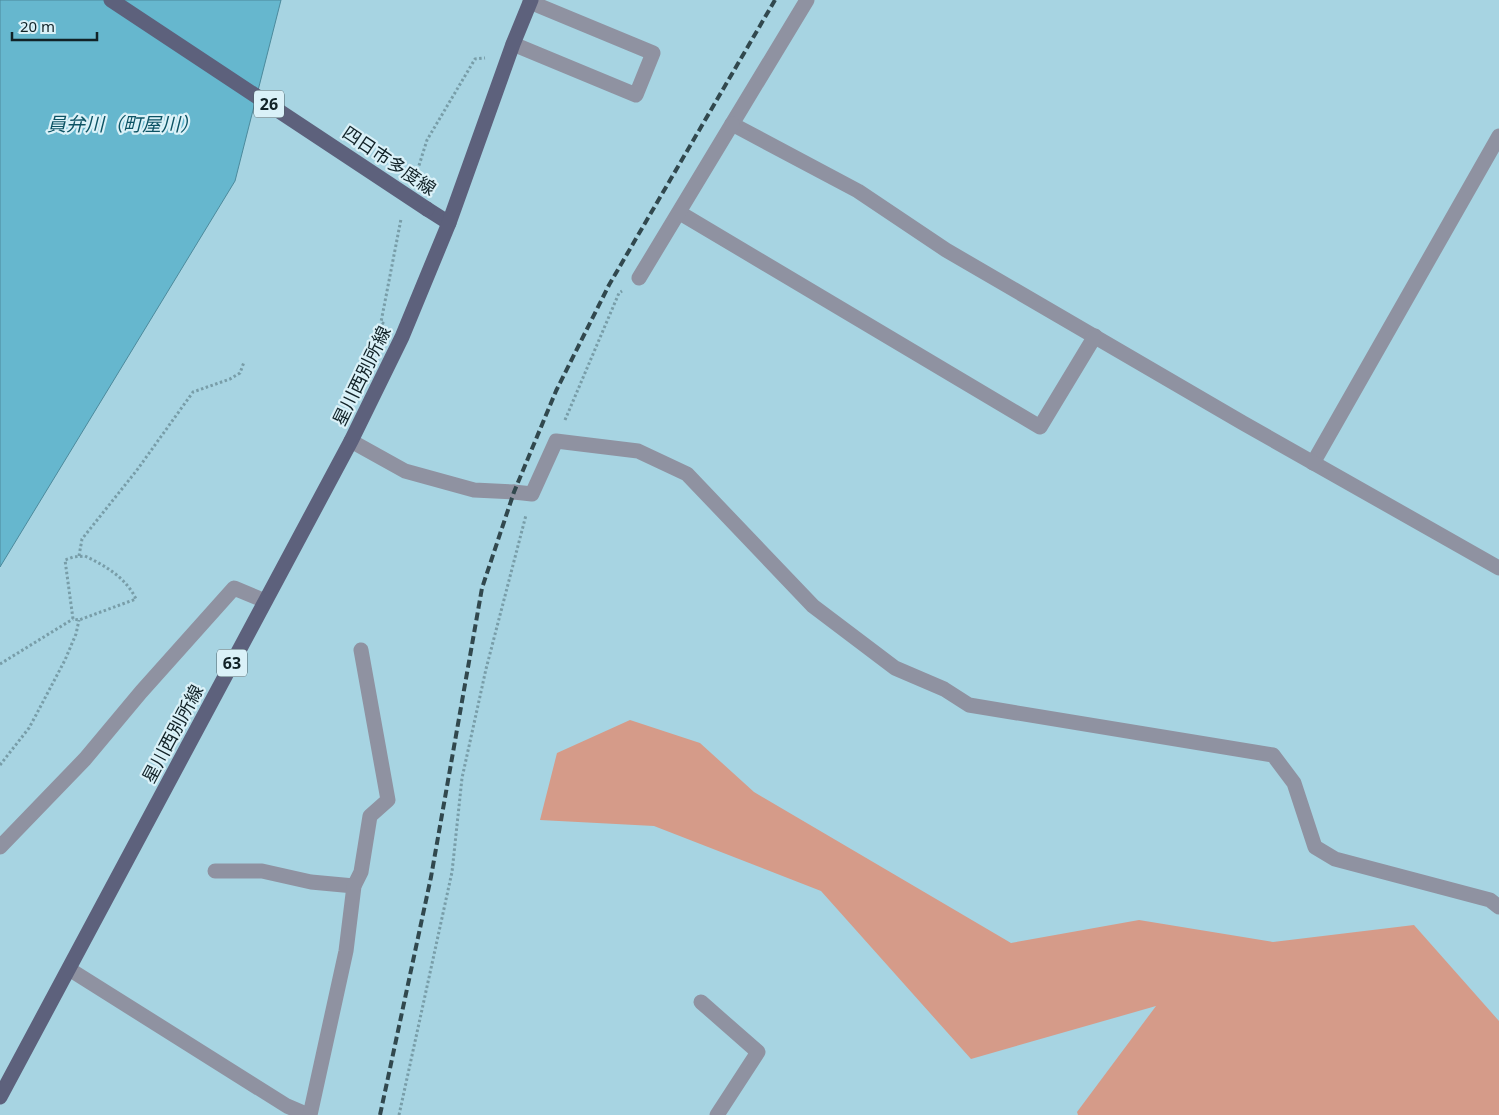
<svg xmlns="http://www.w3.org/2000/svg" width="1499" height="1115" font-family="'Noto Sans','Noto Sans JP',sans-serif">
<rect width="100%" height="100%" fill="#a7d4e2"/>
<polygon fill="#d59b89" points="630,720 700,743 754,792 1011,943 1139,920 1273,942 1414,925 1499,1021 1499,1115 1078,1115 1077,1112 1156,1006 971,1059 821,891 654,826 540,820 557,753"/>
<polygon fill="#66b7ce" stroke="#4c8a9c" points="0,0 281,0 235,181 0,567"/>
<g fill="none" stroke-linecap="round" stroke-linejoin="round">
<g stroke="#789da8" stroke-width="3" stroke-dasharray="2.5 2.5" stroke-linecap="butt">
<polyline points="416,175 427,140 475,59 485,58"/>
<polyline points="384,324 381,322 401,219"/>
<polyline points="565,420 619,293 622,291"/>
<polyline points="79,556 82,539 137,470 193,392 230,379 240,373 244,362"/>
<path d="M85 556C106 566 126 578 136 599L79 620 73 619 65 560 73 557Z"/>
<polyline points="0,664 73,619"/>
<polyline points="0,765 29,728 36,715 65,660 76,634 79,620"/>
<polyline points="399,1115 452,872 462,778 486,669 526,515"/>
</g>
<g stroke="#8f92a1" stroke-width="15">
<polyline points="351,441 405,471 474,490 514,492"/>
<polyline points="1313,463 1499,136"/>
</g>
<g stroke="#8f92a1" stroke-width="15">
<polyline points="807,0 732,124 858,191 946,250 1243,423 1499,568"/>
<polyline points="513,44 636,95 653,53 530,2"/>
<polyline points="680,213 1040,427 1095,336"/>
<polyline points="639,278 732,124"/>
<polyline points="514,492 532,494 556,441 638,451 687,474 813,606 895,668 944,689 969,705 1273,755 1294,783 1315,847 1335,859 1490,900 1499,907"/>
<polyline points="0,847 85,759 141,692 234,588 265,601"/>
<polyline points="215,871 262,871 311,882 354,886"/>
<polyline points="69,969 287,1106 308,1115"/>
<polyline points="701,1002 758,1052 717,1115"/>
<polyline points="310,1115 346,951 354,886 361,872 370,816 388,800 361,650"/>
</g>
<g stroke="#5d617c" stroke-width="15">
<polyline points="427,209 449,223"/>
<polyline points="0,1097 351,441 402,337 449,223 513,44 531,0"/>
</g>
<polyline stroke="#31484e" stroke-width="4" stroke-dasharray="8 4" stroke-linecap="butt" points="380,1115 431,877 482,588 514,492 556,391 609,285 775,0"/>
<polyline stroke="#5d617c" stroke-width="15" points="111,0 427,209"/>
</g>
<g text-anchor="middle" stroke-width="4.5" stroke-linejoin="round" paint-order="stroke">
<g fill="#daf1f8" stroke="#4d6066" stroke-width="1">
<rect x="254" y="90.5" width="30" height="27" rx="4"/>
<rect x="217" y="649.5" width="30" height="27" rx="4"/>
</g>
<g font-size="16" font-weight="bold" fill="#112227">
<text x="269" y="110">26</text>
<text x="232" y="669">63</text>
</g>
<g font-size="18" fill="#112227" stroke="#daf1f8">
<text transform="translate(389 161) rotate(34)" y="6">四日市多度線</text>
<text transform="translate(362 376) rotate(-64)" y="6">星川西別所線</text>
<text transform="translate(173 734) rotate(-62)" y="6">星川西別所線</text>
</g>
<g font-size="19" font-style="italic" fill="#0c5364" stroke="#daf1f8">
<text x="123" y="131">員弁川（町屋川）</text>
</g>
</g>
<path d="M12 32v8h85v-8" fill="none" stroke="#112227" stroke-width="2.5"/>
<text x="20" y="32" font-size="15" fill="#112227" stroke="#daf1f8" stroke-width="4" paint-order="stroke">20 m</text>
</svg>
